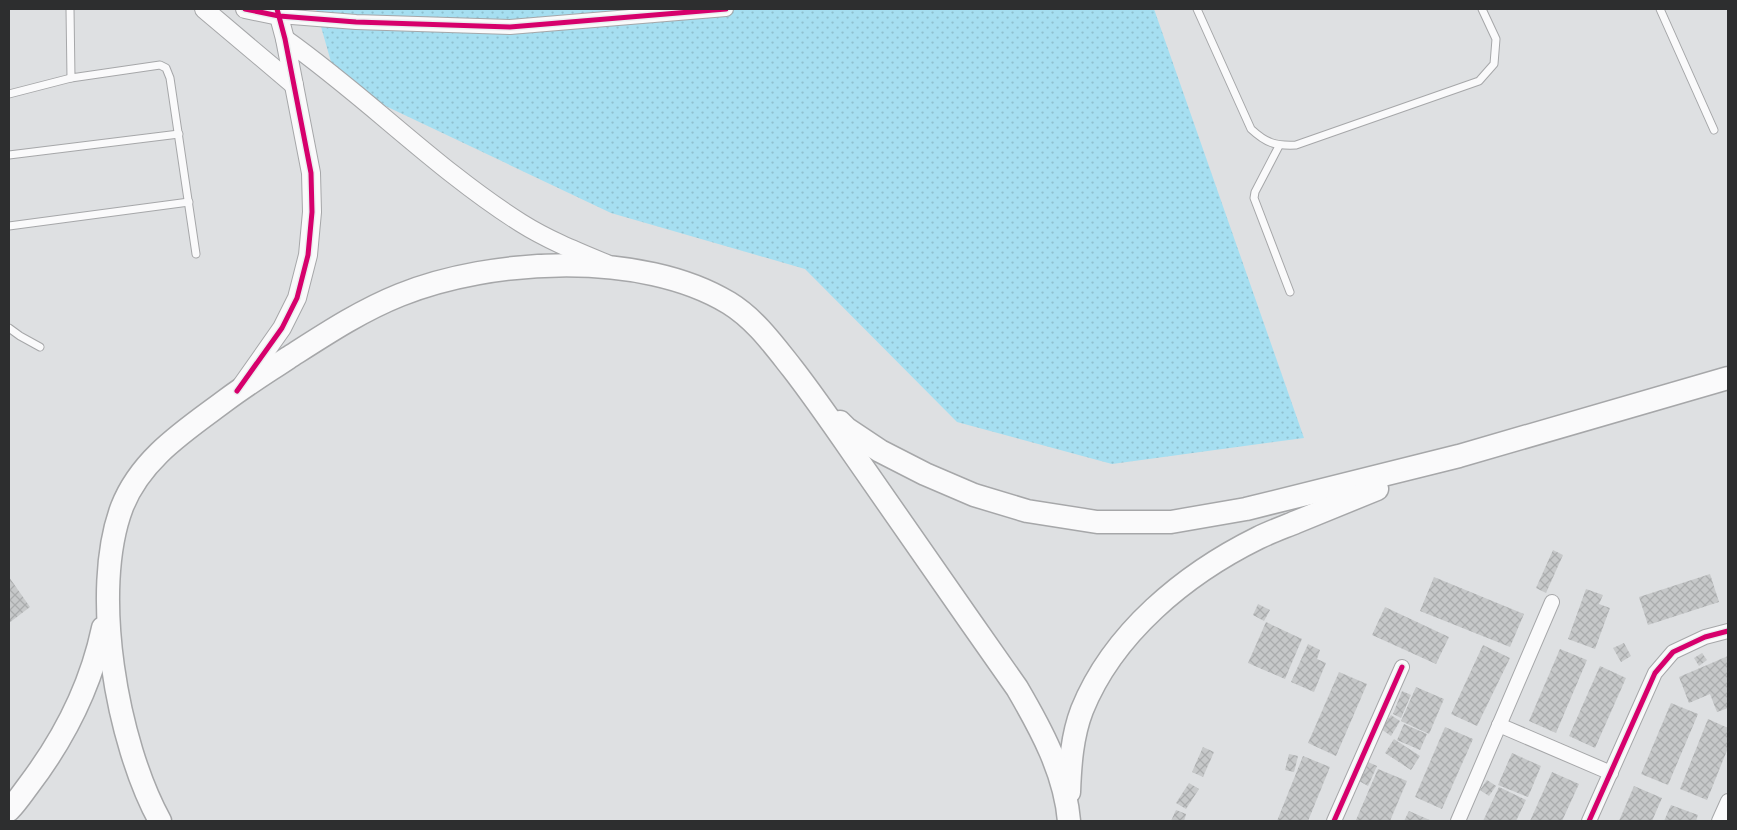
<svg xmlns="http://www.w3.org/2000/svg" width="1737" height="830" font-family="Inter,sans-serif">
<defs>
<pattern id="green-dots" width="8" height="8" patternUnits="userSpaceOnUse" patternTransform="scale(1.25)"><rect width="8" height="8" fill="#a6dff1"/><path d="M2 2h.1M6 6h.1" fill="none" stroke="#8fc0cf" stroke-width="1.8" stroke-linecap="round"/></pattern>
<pattern id="building-cross-hatch" width="8" height="8" patternUnits="userSpaceOnUse" patternTransform="scale(1.25)"><rect width="8" height="8" fill="#c6c8c9"/><path d="M0 0l8 8M0 8l8-8" fill="none" stroke="#aaacad"/></pattern>
</defs>
<rect width="100%" height="100%" fill="#dee0e2"/>
<polygon fill="url(#green-dots)" points="316,9 1154,9 1304,438 1112,464 957,422 805,269 611,213 337,83"/>
<g fill="url(#building-cross-hatch)">
<polygon points="1553,550 1563,555 1546,593 1536,588"/>
<polygon points="1710,574 1719,602 1648,625 1639,597"/>
<polygon points="9,577 30,607 9,623"/>
<polygon points="1434,577 1524,614 1510,647 1420,611"/>
<polygon points="1586,589 1603,595 1599,604 1610,608 1595,649 1568,639"/>
<polygon points="1258,604 1270,610 1264,621 1253,615"/>
<polygon points="1385,607 1449,637 1436,664 1372,635"/>
<polygon points="1266,622 1302,639 1285,679 1248,663"/>
<polygon points="1624,643 1631,656 1621,662 1613,648"/>
<polygon points="1308,644 1320,650 1317,659 1326,663 1314,692 1291,682"/>
<polygon points="1483,645 1510,658 1477,726 1451,714"/>
<polygon points="1560,649 1587,660 1556,733 1529,721"/>
<polygon points="1702,653 1707,660 1699,666 1694,658"/>
<polygon points="1728,656 1728,708 1717,712 1710,694 1689,703 1679,677"/>
<polygon points="1600,666 1626,678 1595,748 1569,736"/>
<polygon points="1339,672 1367,684 1336,756 1308,743"/>
<polygon points="1416,687 1444,699 1429,734 1401,721"/>
<polygon points="1402,691 1411,695 1401,718 1393,714"/>
<polygon points="1671,703 1698,714 1668,785 1641,774"/>
<polygon points="1391,715 1400,721 1391,736 1381,729"/>
<polygon points="1708,719 1728,728 1728,748 1707,800 1680,789"/>
<polygon points="1404,724 1427,734 1420,750 1397,740"/>
<polygon points="1445,727 1473,739 1442,809 1415,797"/>
<polygon points="1394,739 1420,756 1411,770 1385,753"/>
<polygon points="1203,747 1214,752 1203,777 1192,772"/>
<polygon points="1512,753 1541,766 1528,797 1498,785"/>
<polygon points="1289,754 1298,756 1294,772 1285,770"/>
<polygon points="1303,756 1330,767 1308,821 1277,821"/>
<polygon points="1368,762 1377,766 1368,786 1359,781"/>
<polygon points="1378,769 1407,781 1390,821 1360,821 1356,820"/>
<polygon points="1552,772 1579,784 1562,821 1530,821"/>
<polygon points="1487,780 1496,786 1489,796 1480,790"/>
<polygon points="1189,783 1199,789 1186,809 1176,803"/>
<polygon points="1634,786 1662,798 1652,821 1619,821"/>
<polygon points="1499,787 1526,800 1516,821 1483,821"/>
<polygon points="1671,805 1698,815 1696,821 1664,821"/>
<polygon points="1176,810 1186,814 1184,821 1171,821"/>
<polygon points="1409,811 1432,821 1404,821"/>
</g>
<g fill="none" stroke-linecap="round" stroke-linejoin="round">
<defs>
<g id="service">
<polyline points="70,9 71,78 160,65 166,68 170,78 196,254"/>
<path d="M1197 9 1251 129C1266 143 1275 146 1296 145L1479 81 1494 64 1496 39 1482 9"/>
<polyline points="1660,9 1714,130"/>
<polyline points="9,94 71,78"/>
<polyline points="1279,146 1255,192 1254,198 1290,292"/>
<polyline points="9,155 179,134"/>
<polyline points="9,226 189,202"/>
<polyline points="9,328 20,336 40,347"/>
</g>
<g id="minor">
<polyline points="279,16 356,22 510,27 726,9"/>
<polyline points="1499,725 1611,773"/>
<polyline points="1334,821 1402,667"/>
<polyline points="1458,821 1552,602"/>
<polyline points="1589,821 1655,673 1673,652 1705,637 1728,631"/>
<polyline points="1719,821 1728,801"/>
</g>
<g id="tertiary">
<polyline points="204,9 294,85"/>
<polyline points="245,9 279,16"/>
<path d="M285 39C367 97 437 170 521 223 548 240 578 252 607 264"/>
<polyline points="242,385 282,328 297,298 308,255 312,212 311,173 285,39 277,9"/>
</g>
<g id="primary">
<polyline points="840,422 847,429 880,451 925,474 974,495 1027,511 1097,522 1171,522 1246,509 1459,456 1728,378"/>
<path d="M1069 792C1070 765 1072 736 1082 710 1113 633 1185 574 1258 538 1270 532 1284 527 1296 522 1323 511 1350 500 1377 489"/>
<path d="M9 810C16 803 22 794 28 786 63 740 91 685 103 628"/>
<path d="M160 821C117 743 90 591 122 507 141 458 186 430 226 400 246 385 267 372 288 358 324 335 360 311 400 295 492 258 642 250 729 303 755 319 773 344 792 368 813 395 833 424 853 453 908 532 962 610 1017 688 1041 729 1065 773 1069 821"/>
</g>
</defs>
<use href="#service" stroke="#a6a7a9" stroke-width="9"/>
<use href="#minor" stroke="#a6a7a9" stroke-width="16"/>
<use href="#tertiary" stroke="#a6a7a9" stroke-width="20"/>
<use href="#primary" stroke="#a6a7a9" stroke-width="25"/>
<use href="#service" stroke="#fafafb" stroke-width="7"/>
<use href="#minor" stroke="#fafafb" stroke-width="14"/>
<use href="#tertiary" stroke="#fafafb" stroke-width="18"/>
<use href="#primary" stroke="#fafafb" stroke-width="22"/>
<defs>
<g id="cycleway">
<polyline points="245,9 279,16 356,22 510,27 726,9"/>
<polyline points="237,391 282,328 297,298 308,255 312,212 311,173 285,39 277,9"/>
<polyline points="1334,821 1402,667"/>
<polyline points="1589,821 1655,673 1673,652 1705,637 1728,631"/>
</g>
</defs>
<use href="#cycleway" stroke="#eaeff0" stroke-width="8"/>
<use href="#cycleway" stroke="#d6006c" stroke-width="5"/>
</g>
<rect width="1737" height="830" fill="none" stroke="#2d2e2f" stroke-width="20"/>
</svg>
